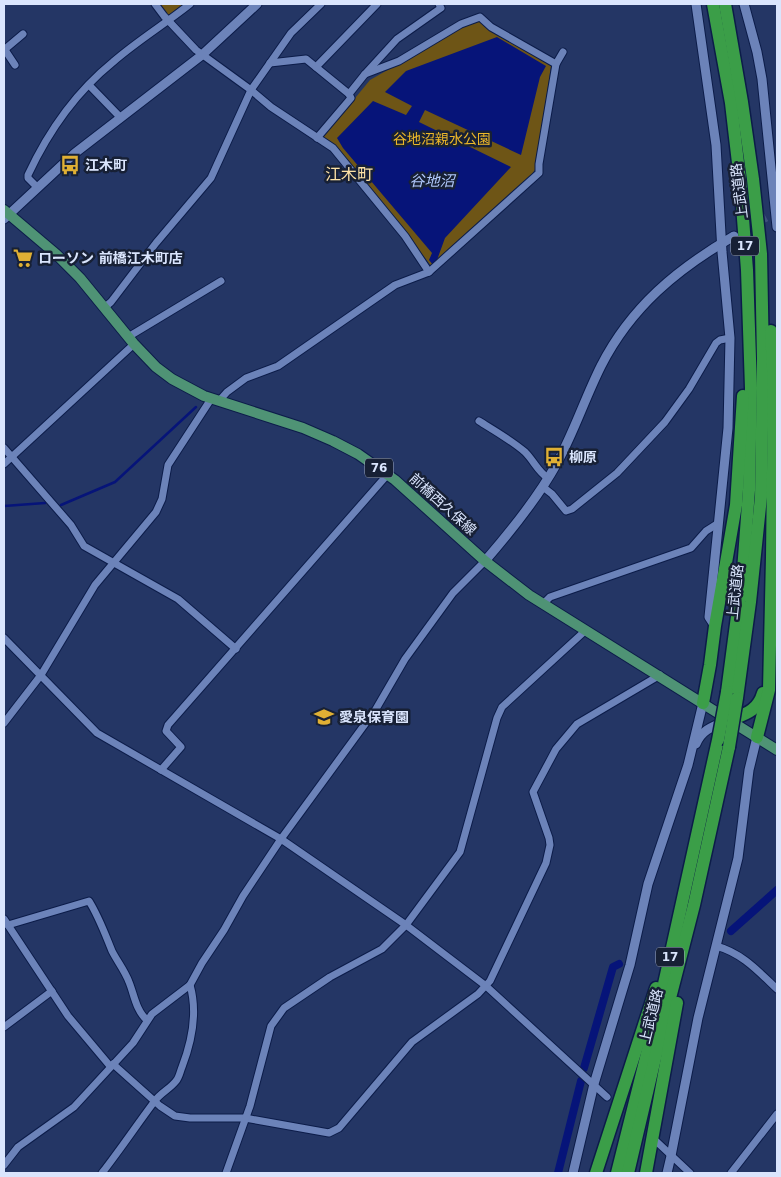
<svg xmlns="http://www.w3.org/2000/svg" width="781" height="1177" font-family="'DejaVu Sans','Noto Sans JP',sans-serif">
<rect width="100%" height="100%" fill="#243665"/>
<g fill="#6e5516">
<polygon points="158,4 186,4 171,16 167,16"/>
<polygon points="479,21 491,31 547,61 551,66 536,168 530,177 432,267 385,207 323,137 370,80 463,27"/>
</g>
<polygon fill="#061479" points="497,37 546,66 540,77 521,155 425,110 419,122 511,167 445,238 437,260 433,265 429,260 432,253 343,148 337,138 373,101 406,115 412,106 385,92 406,71"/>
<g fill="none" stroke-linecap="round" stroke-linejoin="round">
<g stroke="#061479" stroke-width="2.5">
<polyline points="61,505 115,482 196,407"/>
<polyline points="4,506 45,503"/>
</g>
<g stroke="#061479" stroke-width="8">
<polyline points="731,931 777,890"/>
<polyline points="584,1068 611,974 613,967 619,964"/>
<polyline points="558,1173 581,1081"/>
</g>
<polyline stroke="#3f507c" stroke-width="9" stroke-dasharray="9 4.5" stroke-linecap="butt" points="740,232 766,217"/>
<defs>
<g id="street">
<polyline points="155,4 164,16 196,50 251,90 271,107 333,148 405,236 429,272"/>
<polyline points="4,50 23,34"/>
<polyline points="5,50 15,65"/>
<polyline points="270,63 306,59 349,94"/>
<polyline points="316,67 377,4"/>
<polyline points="365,74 399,61 461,24 480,17 491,27 556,64"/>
<polyline points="89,85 120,117"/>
<polyline points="317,138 351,98 349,94 365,74 397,39 441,8 439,4"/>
<path d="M37 187 28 178V175C48 132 76 92 113 62 137 41 165 24 190 4"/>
<polyline points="105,307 111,302 156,243 211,178 251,90 291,33 321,4"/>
<polyline points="128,337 221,281"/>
<polyline points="219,401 227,392 246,378 278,366 395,285 429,272 539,173 539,164 556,64 563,52"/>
<path d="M479 421C495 431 511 440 525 452 534 461 538 472 548 478"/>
<polyline points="4,448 71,525 84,546 178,599 236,649"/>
<polyline points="4,464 134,344"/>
<polyline points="543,487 552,494 566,511 572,509 617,473 665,422 689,389 716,343 720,340 730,338"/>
<polyline points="543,604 550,597 691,548 706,531 717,524"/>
<polyline points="4,638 97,733 281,839 406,925 486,986 607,1097"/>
<polyline points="4,723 41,675 95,585 156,512 162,499 168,465 211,399"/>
<polyline points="161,770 181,747 166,731 168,725 388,474"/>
<polyline points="4,919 68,1016 110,1066"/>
<path d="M8 925 89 901C99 917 105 934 112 951 117 961 125 971 129 982 134 994 136 1011 147 1020"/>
<path d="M716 946C742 953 758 971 777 989"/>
<polyline points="4,1027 52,991"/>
<polyline points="113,1064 160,1106 175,1116 190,1118 245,1118 329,1133 339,1128 412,1042 478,994 490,981 546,863 550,845 549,838 533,792 556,749 577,724 660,675"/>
<polyline points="657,1142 690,1173"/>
<polyline points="4,1165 18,1147 74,1107 133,1043 152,1014 190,985 202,963 224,930 243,896 281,839 376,709 405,659 453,593 485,561"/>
<path d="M102 1173C120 1150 136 1126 154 1102 160 1093 170 1089 176 1081 179 1078 180 1072 182 1067 192 1041 198 1013 190 985"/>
<polyline points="226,1173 250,1106 271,1026 284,1008 330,977 382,949 406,925 460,852 497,718 502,707 586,630"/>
<polyline points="731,1173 777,1114"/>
</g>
<g id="secondary">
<polyline points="696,4 716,145 722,252 730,338 728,428 709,617 715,626"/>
<polyline points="744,4 757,52 762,79 777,227"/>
<polyline points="4,219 75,153 202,55 257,4"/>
<path d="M485 561C511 531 538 498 557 463 574 432 585 398 601 366 631 307 677 269 734 236"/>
<path d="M696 744C701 731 711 727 724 722"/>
<polyline points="573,1173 594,1084 630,965 648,884 688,765 703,703"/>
<polyline points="667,1173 671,1156 698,1018 738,858 749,770 757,737"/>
</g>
<polyline id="primary" points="4,210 56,254 80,278 134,344 156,367 172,379 204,396 303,428 333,441 358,454 395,480 485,561 529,595 777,750"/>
<g id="highway">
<polyline points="713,4 731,103 740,180 747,270 751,388 749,490 743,571 727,692"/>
<polyline points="725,4 742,102 753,179 761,254 763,359 761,497 750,602 737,698"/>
<polyline points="703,703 710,665 715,626 736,505 743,396"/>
<path d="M730 720C745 714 758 711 763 693"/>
<polyline points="757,737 769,690 772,557 774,387 771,331"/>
<polyline points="596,1173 656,988"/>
<polyline points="617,1173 660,1002 718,740"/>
<polyline points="628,1173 661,1033 694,905 729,747"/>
<polyline points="646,1173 677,1003"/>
</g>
</defs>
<use href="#street" stroke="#0c1c49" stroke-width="9"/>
<use href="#secondary" stroke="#0c1c49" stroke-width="11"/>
<use href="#primary" stroke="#0c1c49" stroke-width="12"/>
<use href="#highway" stroke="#0c1c49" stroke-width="15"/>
<use href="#street" stroke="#6c83b9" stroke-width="7"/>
<use href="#secondary" stroke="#6c83b9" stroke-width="9"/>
<use href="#primary" stroke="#4f9375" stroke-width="10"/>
<use href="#highway" stroke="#3b9e48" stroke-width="12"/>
<defs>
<g id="highway-bridge">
<polyline points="718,740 727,692"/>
<polyline points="729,747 737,698"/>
</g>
</defs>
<use href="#highway-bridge" stroke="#0c1c49" stroke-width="15" stroke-linecap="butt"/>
<use href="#highway-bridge" stroke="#3b9e48" stroke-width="12"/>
</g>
<defs>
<symbol id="bus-bare" viewBox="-9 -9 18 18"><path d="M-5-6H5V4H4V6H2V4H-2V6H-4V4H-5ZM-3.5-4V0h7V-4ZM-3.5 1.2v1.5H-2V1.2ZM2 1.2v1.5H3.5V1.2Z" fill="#e0b034" stroke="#172035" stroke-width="2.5" paint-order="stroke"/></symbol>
<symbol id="supermarket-bare" viewBox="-9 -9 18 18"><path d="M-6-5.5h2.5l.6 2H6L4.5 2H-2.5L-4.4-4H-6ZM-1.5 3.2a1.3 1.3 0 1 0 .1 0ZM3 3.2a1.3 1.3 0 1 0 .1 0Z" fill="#e0b034" stroke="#172035" stroke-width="2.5" paint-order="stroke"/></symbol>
<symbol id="school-bare" viewBox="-9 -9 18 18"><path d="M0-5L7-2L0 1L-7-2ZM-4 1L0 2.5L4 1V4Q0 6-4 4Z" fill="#e0b034" stroke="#172035" stroke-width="2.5" paint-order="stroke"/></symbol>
</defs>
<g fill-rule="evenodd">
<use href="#bus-bare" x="56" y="151" width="28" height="28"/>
<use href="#supermarket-bare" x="9" y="244" width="28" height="28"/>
<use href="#bus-bare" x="540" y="443" width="28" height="28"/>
<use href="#school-bare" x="310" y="703" width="28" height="28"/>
</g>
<g text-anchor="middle" stroke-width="5" stroke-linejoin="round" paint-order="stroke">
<g fill="#172035" stroke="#a0aac1" stroke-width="1">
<rect x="731" y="236.5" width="28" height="19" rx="4"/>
<rect x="365" y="458.5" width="28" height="19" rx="4"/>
<rect x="656" y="947.5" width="28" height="19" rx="4"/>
</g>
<g font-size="12" font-weight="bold" fill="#dae5fd">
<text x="745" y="250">17</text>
<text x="379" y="472">76</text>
<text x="670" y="961">17</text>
</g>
<g font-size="14" fill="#eeb829" stroke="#172035">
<text x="442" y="144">谷地沼親水公園</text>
</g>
<g font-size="14" font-weight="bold" fill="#dae5fd" stroke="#172035" text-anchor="start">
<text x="85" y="170">江木町</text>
<text x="38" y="263">ローソン 前橋江木町店</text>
<text x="569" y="462">柳原</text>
<text x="339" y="722">愛泉保育園</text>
</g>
<g font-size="14" fill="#dae5fd" stroke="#172035">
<text transform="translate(739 191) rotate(-97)" y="5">上武道路</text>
<text transform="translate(443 504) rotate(42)" y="5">前橋西久保線</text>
<text transform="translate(735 592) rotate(-84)" y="5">上武道路</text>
<text transform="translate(651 1016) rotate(-76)" y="5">上武道路</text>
</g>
<g font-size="15" font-style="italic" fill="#b1c9fd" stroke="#172035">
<text x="432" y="186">谷地沼</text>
</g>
<g font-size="16" fill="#fce1a6" stroke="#172035">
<text x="349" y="180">江木町</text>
</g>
</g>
<rect width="781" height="1177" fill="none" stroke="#dae5fd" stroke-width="10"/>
</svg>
